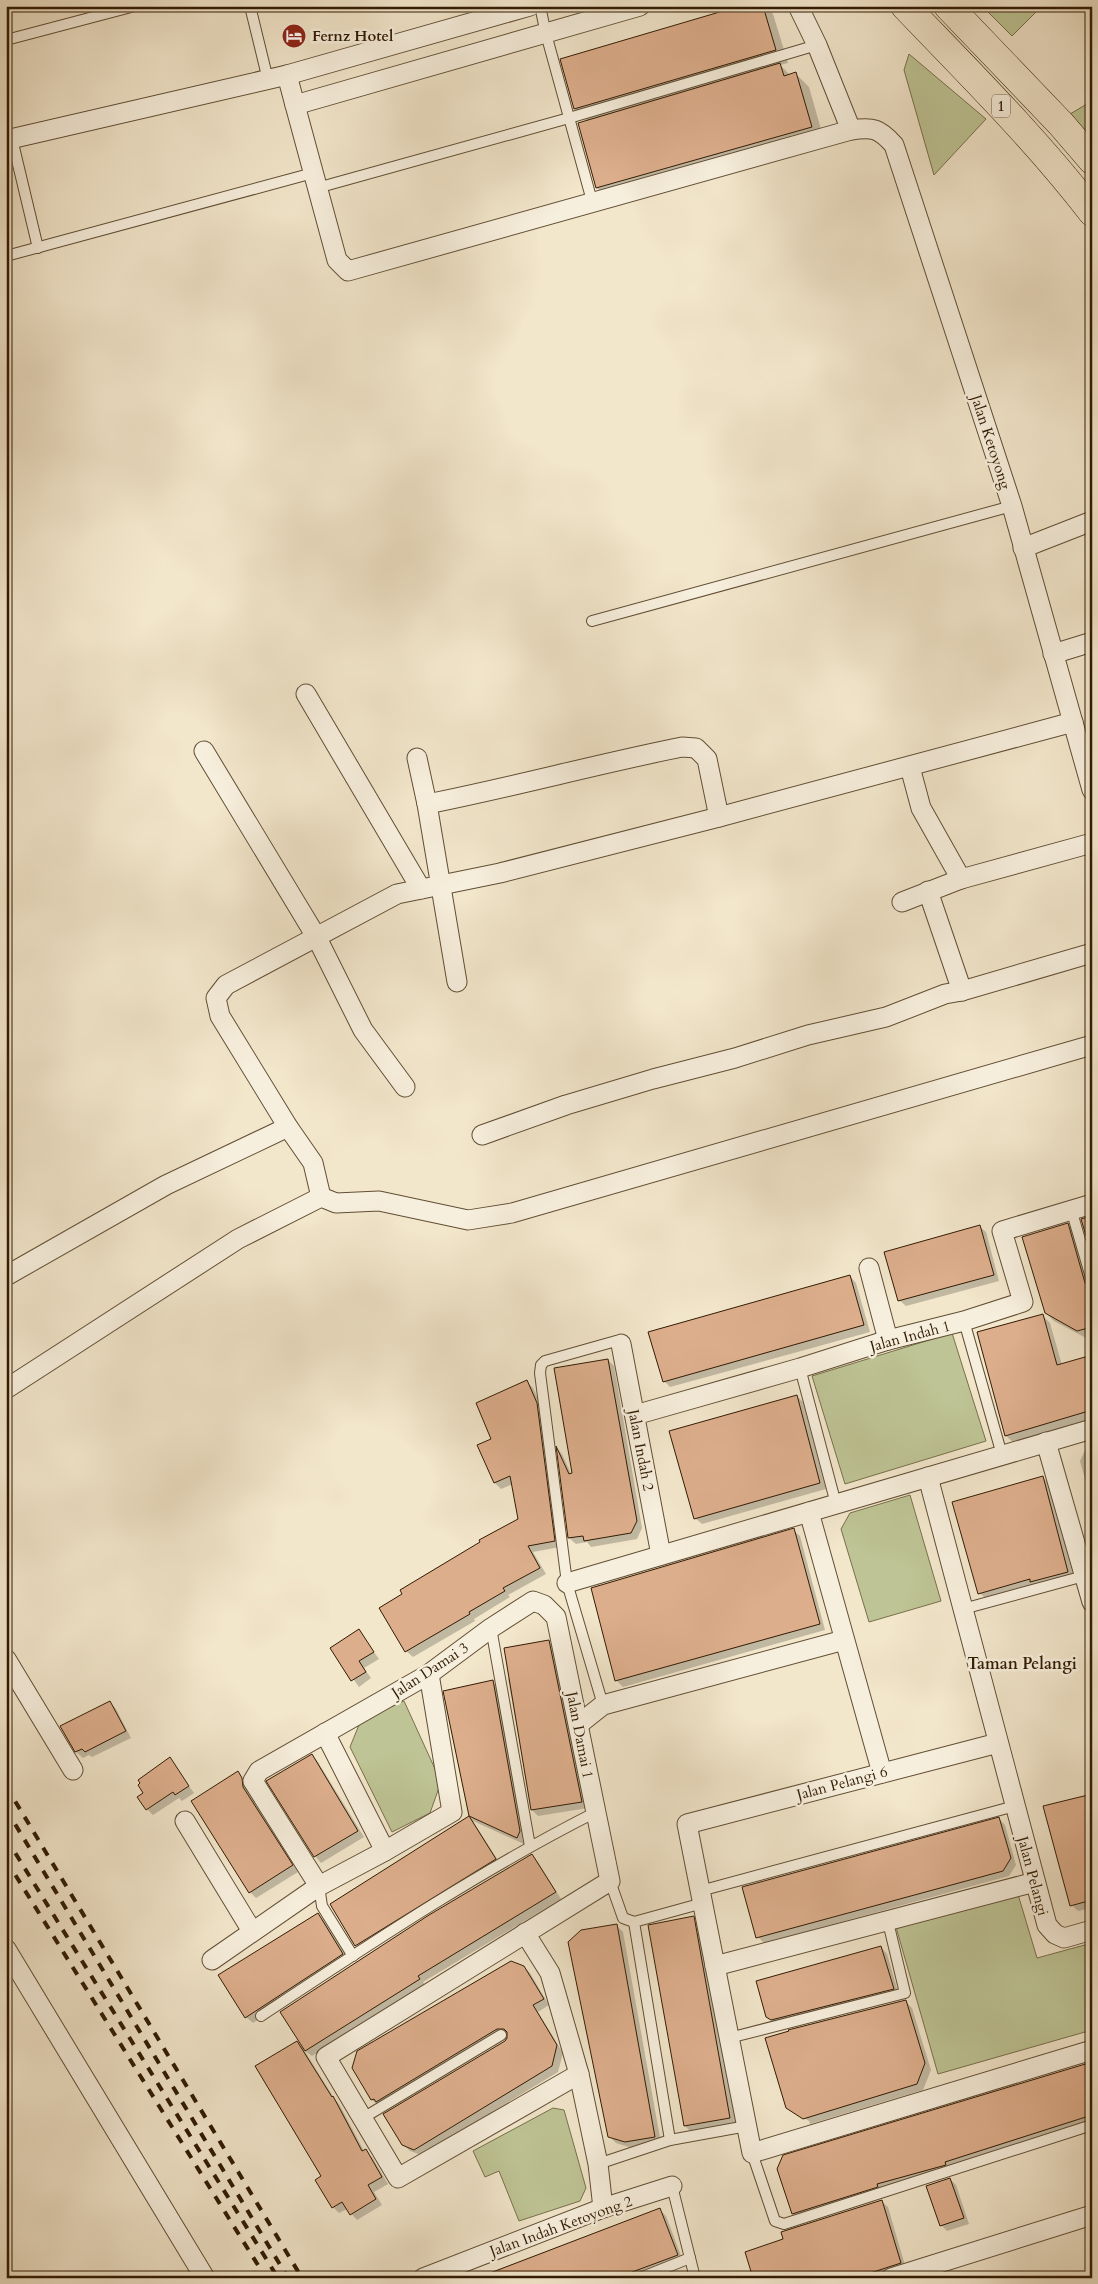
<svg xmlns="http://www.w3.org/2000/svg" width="1098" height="2284" font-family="Cardo,serif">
<rect width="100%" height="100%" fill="#f2e6cb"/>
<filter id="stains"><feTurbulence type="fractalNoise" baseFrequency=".004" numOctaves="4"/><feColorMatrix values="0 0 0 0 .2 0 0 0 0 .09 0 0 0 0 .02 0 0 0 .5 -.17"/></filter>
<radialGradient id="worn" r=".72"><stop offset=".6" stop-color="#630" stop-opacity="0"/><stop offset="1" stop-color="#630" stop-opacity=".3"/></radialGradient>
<g fill="#bec495" stroke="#78704c">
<polygon points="982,6 1042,6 1012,36"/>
<polygon points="909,54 986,119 934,175 904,70"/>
<polygon points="1092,101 1092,143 1070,114"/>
<polygon points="952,1333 986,1441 845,1484 812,1376"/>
<polygon points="910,1495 941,1601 869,1622 841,1529 850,1513"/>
<polygon points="404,1701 441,1782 430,1813 392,1832 350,1747 361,1720"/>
<polygon points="1017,1891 1037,1958 1092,1943 1092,2030 938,2074 896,1927"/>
<polygon points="553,2108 564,2110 586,2188 580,2201 519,2221 499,2171 485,2177 473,2151"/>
</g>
<g fill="#0003">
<polygon points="478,6 520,6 488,16"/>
<polygon points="744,6 765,6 773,14 788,63 780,65 790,75 796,74 809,87 824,140 610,201 597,188 587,121 575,109 562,60"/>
<polygon points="1068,1224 1075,1232 1092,1288 1092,1337 1086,1338 1054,1321 1046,1313"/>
<polygon points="979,1226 986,1232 999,1281 906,1306 899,1300"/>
<polygon points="850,1276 856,1283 870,1332 670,1387 664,1381"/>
<polygon points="1043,1316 1050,1323 1062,1365 1092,1356 1092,1420 1014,1443 1006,1436"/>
<polygon points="608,1360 614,1366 642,1528 637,1539 591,1547 587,1542 576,1544 569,1538 558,1449 562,1454 573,1478"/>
<polygon points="527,1382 533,1388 543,1410 560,1547 533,1552 546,1574 508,1595 510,1597 474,1619 475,1621 413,1657 406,1651 520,1519 513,1484 501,1489 495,1483 479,1446 493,1440"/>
<polygon points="797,1396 803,1402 826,1489 702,1524 695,1518"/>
<polygon points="1092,1443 1092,1505 1080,1461 1088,1444"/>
<polygon points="1043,1477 1049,1484 1074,1578 986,1599 980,1593"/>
<polygon points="793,1530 800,1536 825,1630 623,1687 616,1680"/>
<polygon points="359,1631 379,1659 364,1668 371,1678 359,1687 331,1648"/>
<polygon points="549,1642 555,1648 588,1808 538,1816 532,1810 508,1679"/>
<polygon points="493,1682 499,1688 526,1838 524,1844 473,1821 501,1865 362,1951 356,1945 331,1904 470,1817 445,1691"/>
<polygon points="110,1702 116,1709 131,1738 92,1757 89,1755 83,1758 76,1752 62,1727"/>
<polygon points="312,1755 318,1762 364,1837 321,1863 315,1856 268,1781"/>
<polygon points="169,1758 194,1793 182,1801 179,1798 153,1815 147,1809 145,1793"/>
<polygon points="238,1773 248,1786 249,1794 298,1872 256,1898 250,1892"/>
<polygon points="1092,1795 1092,1908 1078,1911 1072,1905"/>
<polygon points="999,1819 1005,1825 1016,1865 1009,1876 764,1943 758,1937"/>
<polygon points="532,1855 538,1862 561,1899 423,1982 425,1985 312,2056 304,2050 334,2098 339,2104 364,2151 372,2157 388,2184 374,2192 382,2205 357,2220 347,2209 339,2213 333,2207 323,2177 297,2042 304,2049"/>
<polygon points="318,1914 324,1921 349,1960 253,2023 246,2017"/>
<polygon points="693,1918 700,1924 736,2124 691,2132 685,2126"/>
<polygon points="616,1925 623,1932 661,2143 632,2148 616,2143 609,2136"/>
<polygon points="881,1947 887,1954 899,1995 774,2023 767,2016"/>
<polygon points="524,1967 530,1973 549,2005 538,2012 563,2053 558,2072 421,2155 410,2151 403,2144 505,2042 508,2034 379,2106 372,2100 353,2068"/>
<polygon points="905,2001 912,2008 931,2070 923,2090 810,2124 809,2121 791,2110"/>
<polygon points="1092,2063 1092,2124 800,2221 793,2214"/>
<polygon points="950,2179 956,2185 969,2224 947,2231 941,2225"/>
<polygon points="881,2201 888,2207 906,2269 879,2278 755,2278 785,2240"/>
<polygon points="659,2209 666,2216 683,2261 638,2278 481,2278 483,2275"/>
</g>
<g fill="#ddae8c" stroke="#311b03">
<polygon points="740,6 763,6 776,50 574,109 560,59"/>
<polygon points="780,63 784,76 796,72 812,127 596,188 578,123"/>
<polygon points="1092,1216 1092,1256 1081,1219"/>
<polygon points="1068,1223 1085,1283 1092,1288 1092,1327 1077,1331 1045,1313 1022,1237"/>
<polygon points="980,1225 994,1275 898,1301 884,1252"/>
<polygon points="850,1275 864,1325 663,1382 648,1332"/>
<polygon points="1043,1314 1057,1365 1092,1355 1092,1410 1005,1436 977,1332"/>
<polygon points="608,1359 637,1521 631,1533 584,1541 583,1536 568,1538 556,1446 569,1474 572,1473 554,1368"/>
<polygon points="527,1380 537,1403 555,1541 528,1546 540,1568 503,1588 505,1591 469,1612 470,1614 405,1652 379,1608 402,1594 400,1590 480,1542 479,1540 518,1519 510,1476 494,1483 477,1445 491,1439 476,1403"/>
<polygon points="797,1395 820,1483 694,1519 669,1431"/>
<polygon points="1043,1476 1068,1572 1030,1582 1030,1579 978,1594 952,1502"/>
<polygon points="794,1528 820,1624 615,1681 591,1588"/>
<polygon points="359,1629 374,1652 359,1661 366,1672 351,1681 330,1648"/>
<polygon points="549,1640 582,1802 531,1810 504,1648"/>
<polygon points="493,1680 520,1831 517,1838 469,1816 443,1691"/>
<polygon points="110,1701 126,1731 85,1752 82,1749 75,1752 60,1726"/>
<polygon points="312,1754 358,1831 314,1857 266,1781"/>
<polygon points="170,1757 189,1786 175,1795 173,1792 146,1810 137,1797 143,1793 138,1785 140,1783 138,1780"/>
<polygon points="238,1771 242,1778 243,1787 293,1865 249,1893 191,1801"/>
<polygon points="1092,1794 1092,1900 1070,1906 1043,1806"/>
<polygon points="469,1816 496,1859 355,1946 330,1904"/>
<polygon points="999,1817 1011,1858 1003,1871 756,1938 742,1887"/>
<polygon points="532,1854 556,1892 418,1976 420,1979 305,2051 280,2012 429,1915"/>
<polygon points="318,1913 343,1954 245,2018 218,1975"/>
<polygon points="694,1916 730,2118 684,2126 648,1925"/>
<polygon points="617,1924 655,2137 625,2142 608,2137 568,1942 581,1930"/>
<polygon points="881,1946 894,1989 771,2020 766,2017 756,1981"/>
<polygon points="511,1961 524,1966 544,1999 533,2005 557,2045 552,2066 414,2150 402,2145 383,2114 505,2041 507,2038 507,2032 504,2029 497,2029 376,2102 374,2099 371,2100 352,2068 357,2051"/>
<polygon points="906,2000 925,2063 917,2084 803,2119 786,2108 765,2038 789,2031 788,2030"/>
<polygon points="297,2041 332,2097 333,2096 362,2151 366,2149 382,2177 368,2185 376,2199 350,2215 342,2202 332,2208 315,2180 321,2176 255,2066"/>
<polygon points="1092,2062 1092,2115 945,2162 946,2165 877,2184 878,2187 792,2214 777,2169 783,2155"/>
<polygon points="950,2178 964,2218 940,2226 926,2186"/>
<polygon points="882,2200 901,2263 855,2278 753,2278 745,2252 783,2239 781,2232"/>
<polygon points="660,2208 678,2255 616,2278 477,2278"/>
</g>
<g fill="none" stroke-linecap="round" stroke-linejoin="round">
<defs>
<g id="service">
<polyline points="250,6 268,80"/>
<polyline points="540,6 546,34 592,201"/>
<polyline points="6,40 135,6"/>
<polyline points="12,139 38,248"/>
<polyline points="317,188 569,118 817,45"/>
<polyline points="6,256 313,173"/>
<polyline points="592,621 1012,506"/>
<polyline points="1071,1209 1092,1281"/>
<polyline points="964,1321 1002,1455"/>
<polyline points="800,1368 836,1504"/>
<polyline points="963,1609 1084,1576"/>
<polyline points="491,1628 530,1846"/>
<polyline points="603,1705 567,1583 540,1373 541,1365 545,1361 616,1341 621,1344"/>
<polyline points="610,1881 623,1918 634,1922 703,1903"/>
<polyline points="319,1886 322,1906 353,1956"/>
<polyline points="700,1891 1015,1806"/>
<polyline points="634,1922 670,2140"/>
<path d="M261 2016C370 1944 479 1871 596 1812"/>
<polyline points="729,2038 905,1993 888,1922"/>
<polyline points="363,2118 501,2035"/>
<polyline points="752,2153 775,2221 784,2224 1092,2125"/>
<polyline points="598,2164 670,2140 747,2126"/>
<polyline points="672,2186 695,2278"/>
<polyline points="640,2278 690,2258"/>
</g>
<g id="minor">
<polyline points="798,6 817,45 851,130"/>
<polyline points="287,75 295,105 640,6"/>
<path d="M295 105 337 260 348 271 851 130C873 127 879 128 894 145L1012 506 1092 790"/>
<polyline points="6,140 287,75 530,6"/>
<polyline points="1023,548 1092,521"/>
<polyline points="1053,654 1092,642"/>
<polyline points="306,694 421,889"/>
<polyline points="204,751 317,938 363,1030 405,1087"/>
<polyline points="417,758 427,804 457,982"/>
<polyline points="910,767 921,808 961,879"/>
<path d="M427 804C513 787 597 764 682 747L696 748 707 759 719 817"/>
<polyline points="928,891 962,991"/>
<polyline points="902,902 961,879 1092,843"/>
<polyline points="482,1135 566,1105 653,1079 735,1058 808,1035 886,1017 945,994 962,991 1092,953"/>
<polyline points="321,1197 313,1163 288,1127 220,1016 216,998 226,985 397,894 500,873 719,817 1073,722"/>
<polyline points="869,1268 888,1340"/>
<polyline points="6,1276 166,1185 288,1127"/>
<polyline points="621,1344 661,1555"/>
<polyline points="6,1389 238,1239 321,1197 336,1203 379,1201 468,1220 512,1213 1092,1045"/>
<polyline points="635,1415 800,1368 888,1340 964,1321 1023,1302 1002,1231 1092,1204"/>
<polyline points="1046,1442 1092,1602"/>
<polyline points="928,1477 1047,1925 1055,1934 1064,1938 1092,1930"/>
<polyline points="809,1512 882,1773"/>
<polyline points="567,1583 1092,1429"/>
<polyline points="6,1659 73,1770"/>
<polyline points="579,1724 603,1705 844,1640"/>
<polyline points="325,1733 385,1851"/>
<polyline points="998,1743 687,1824 752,2153 1092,2050"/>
<polyline points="185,1821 252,1931"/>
<polyline points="319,1886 253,1781 259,1771 429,1674 491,1628 533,1601 544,1605 556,1617 610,1881 326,2057 398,2178 579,2074"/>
<polyline points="525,1933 550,1973 579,2074 598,2164 603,2208"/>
<polyline points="6,1949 205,2278"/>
<polyline points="212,1960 319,1886 385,1851 452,1812 429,1674"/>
<polyline points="715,1966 1035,1882"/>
<polyline points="423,2278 603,2208 672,2186"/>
<polyline points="891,2278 1092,2215"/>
</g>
<g id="primary">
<path d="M905 6C969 73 1035 138 1092 212"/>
<polyline points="948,6 1061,124 1092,160"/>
</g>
</defs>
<use href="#service" stroke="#614e35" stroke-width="12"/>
<use href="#minor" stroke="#614e35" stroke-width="21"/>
<use href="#primary" stroke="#311b03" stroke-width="29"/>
<use href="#service" stroke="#f7efdd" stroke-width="10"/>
<use href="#minor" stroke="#f7efdd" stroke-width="19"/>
<use href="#primary" stroke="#f2e6cb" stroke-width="28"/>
<g stroke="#311b03" stroke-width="4" stroke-dasharray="9 9" stroke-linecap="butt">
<polyline points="6,1786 302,2278"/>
<polyline points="6,1809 288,2278"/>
<polyline points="6,1838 278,2278"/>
<polyline points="6,1860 266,2278"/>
</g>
</g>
<defs>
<symbol id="hotel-disc" viewBox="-11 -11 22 22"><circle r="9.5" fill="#8f2418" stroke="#f7efdd"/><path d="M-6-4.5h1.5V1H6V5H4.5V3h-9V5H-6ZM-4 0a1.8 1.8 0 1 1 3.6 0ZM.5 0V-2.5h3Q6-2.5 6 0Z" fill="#fff"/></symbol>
</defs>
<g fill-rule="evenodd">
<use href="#hotel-disc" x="280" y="22" width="28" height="28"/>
</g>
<g text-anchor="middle" stroke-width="5" stroke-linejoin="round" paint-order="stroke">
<rect fill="#f7efdd" stroke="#6c5b44" stroke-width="1" x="992" y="94.5" width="18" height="23" rx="4"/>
<g font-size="14" font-weight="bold" fill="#311b03">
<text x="1001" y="111">1</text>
</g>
<g font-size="15" font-weight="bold" fill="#311b03" stroke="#f7efdd" text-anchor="start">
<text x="312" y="41">Fernz Hotel</text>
</g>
<g font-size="15" fill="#311b03" stroke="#f7efdd">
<text transform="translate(991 442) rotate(72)" y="5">Jalan Ketoyong</text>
<text transform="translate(910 1336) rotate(-15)" y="5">Jalan Indah 1</text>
<text transform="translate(641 1450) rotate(79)" y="5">Jalan Indah 2</text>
<text transform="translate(430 1670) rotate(-33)" y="5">Jalan Damai 3</text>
<text transform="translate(580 1735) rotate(79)" y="5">Jalan Damai 1</text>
<text transform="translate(842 1783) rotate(-15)" y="5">Jalan Pelangi 6</text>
<text transform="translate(1033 1876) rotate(75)" y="5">Jalan Pelangi</text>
<text transform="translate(561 2226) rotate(-20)" y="5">Jalan Indah Ketoyong 2</text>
</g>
<g font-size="16" font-weight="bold" fill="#311b03" stroke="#f7efdd">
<text x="1022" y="1669">Taman Pelangi</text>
</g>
</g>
<rect width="1098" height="2284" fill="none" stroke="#f2e6cb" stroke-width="25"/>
<rect x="8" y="8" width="1083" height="2269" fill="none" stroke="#311b03" stroke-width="2.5"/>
<rect x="12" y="12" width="1073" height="2259" fill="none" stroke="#311b03"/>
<rect width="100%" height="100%" filter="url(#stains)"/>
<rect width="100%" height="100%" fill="url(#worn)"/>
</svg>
